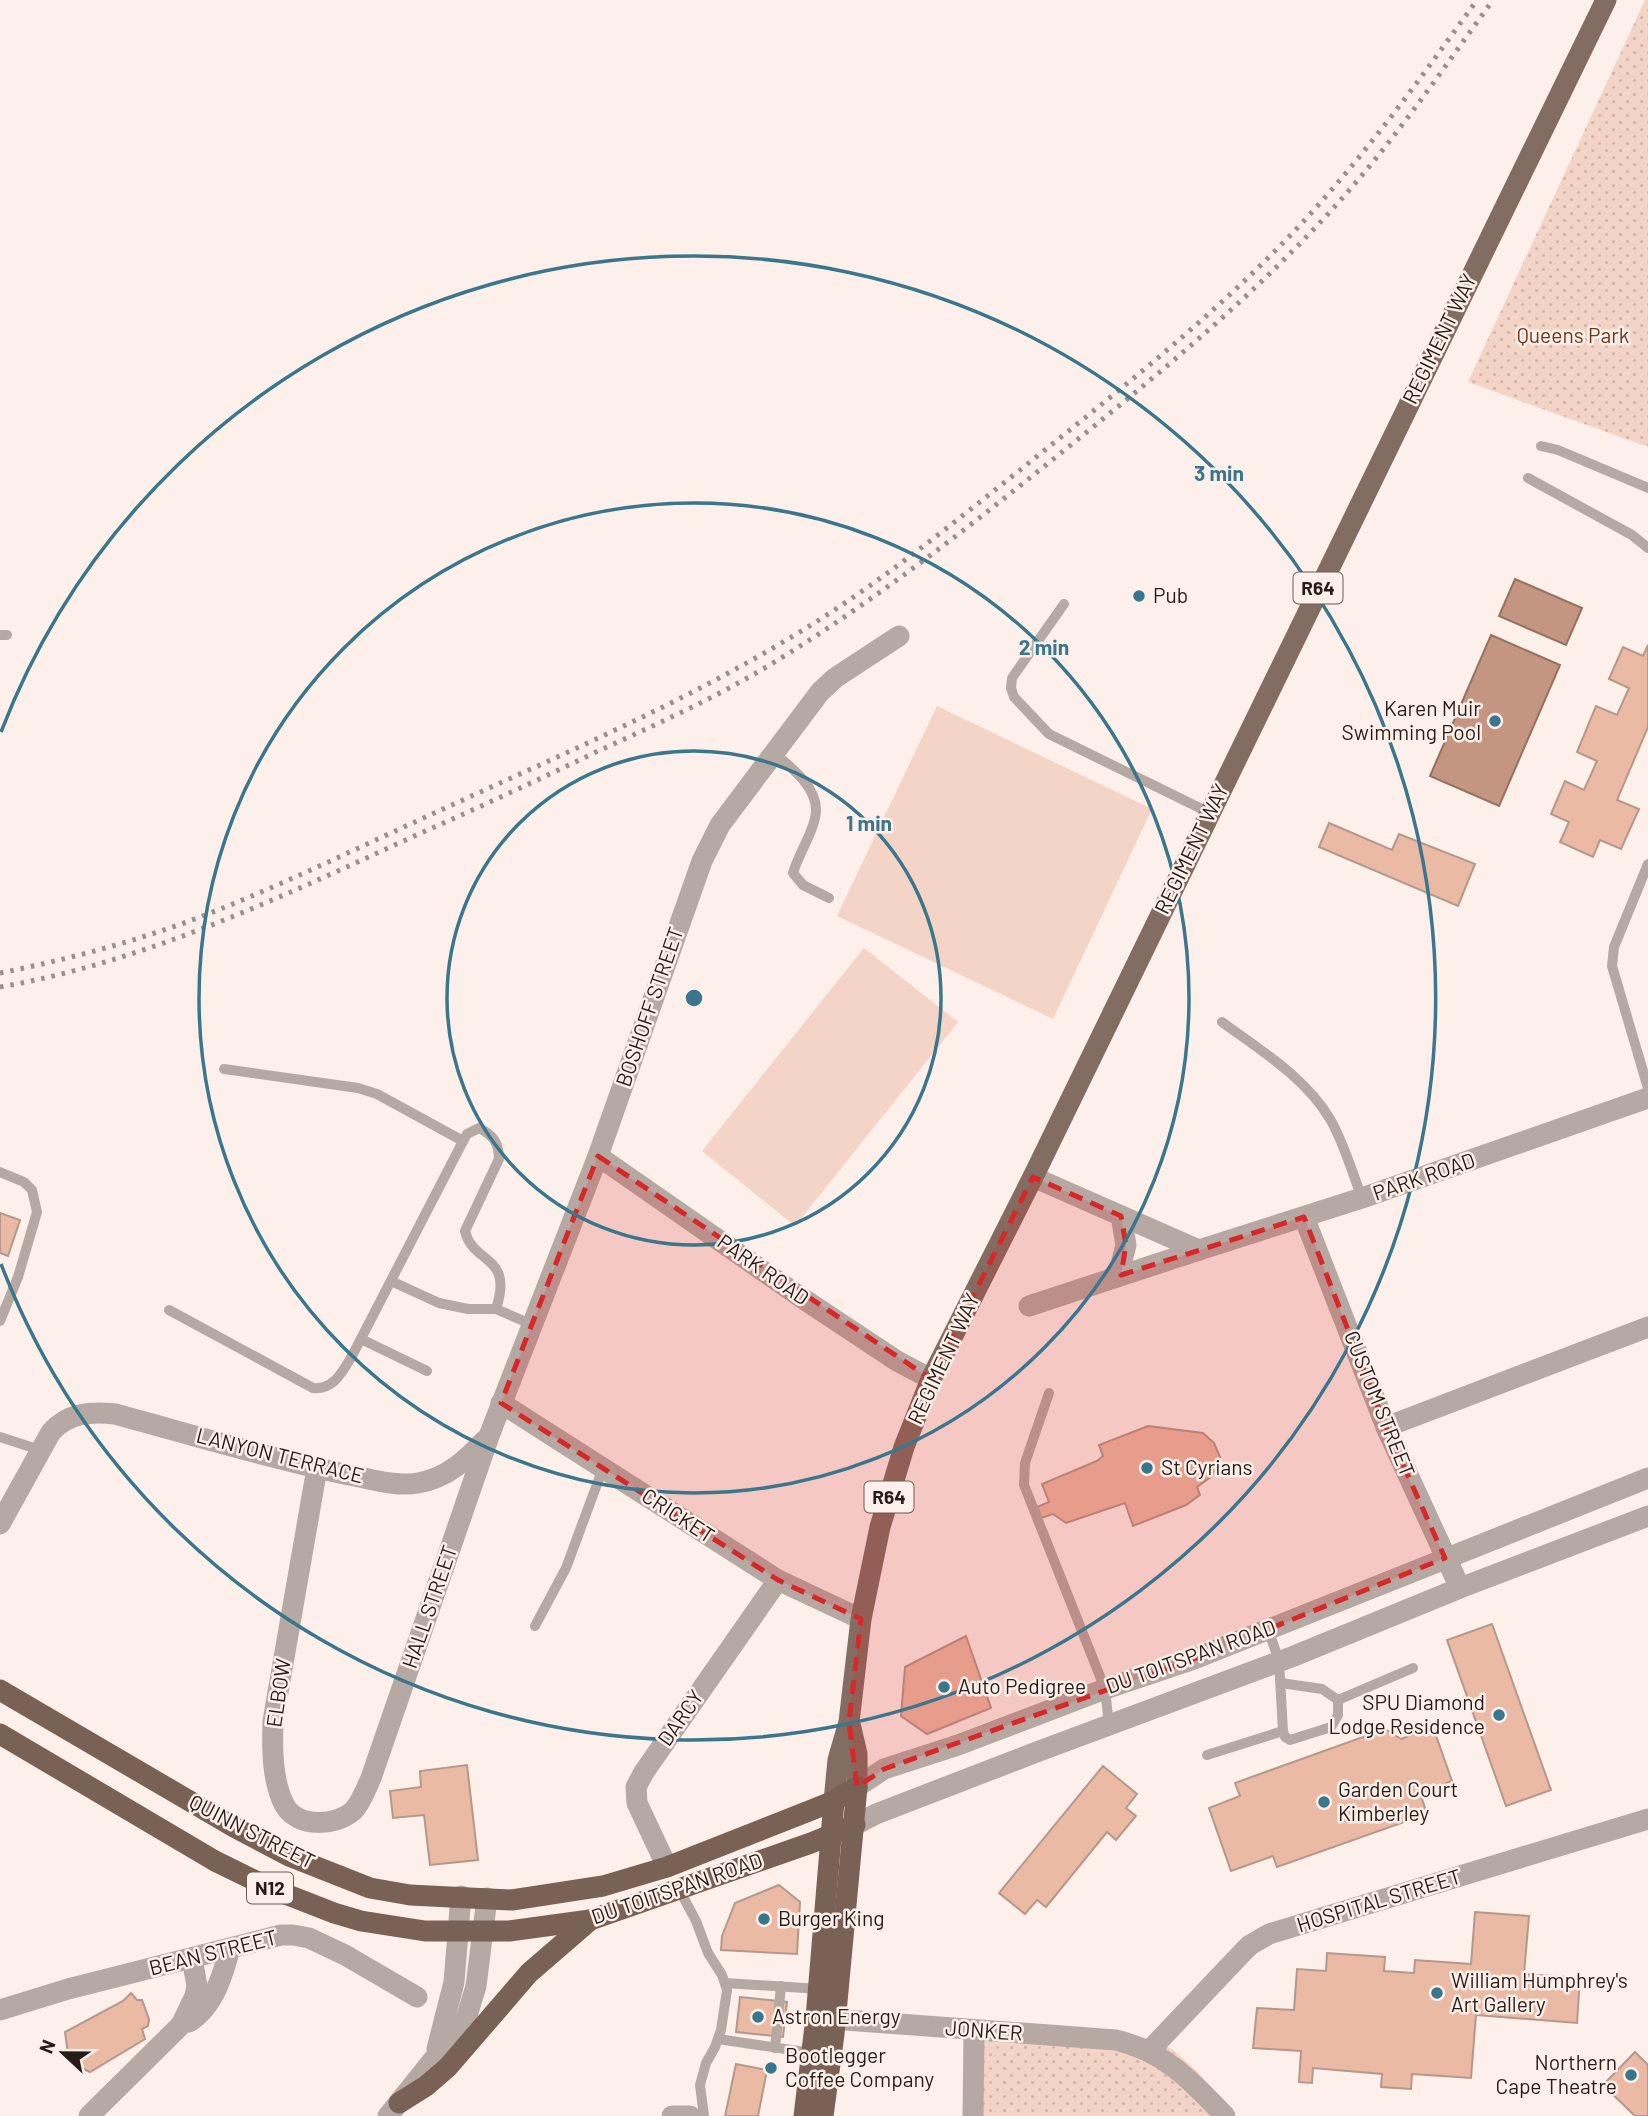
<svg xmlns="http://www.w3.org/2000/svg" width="1648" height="2116" font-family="Barlow,sans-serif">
<defs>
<pattern id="green-dots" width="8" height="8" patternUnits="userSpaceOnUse" patternTransform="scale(1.75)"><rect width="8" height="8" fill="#f4d4c7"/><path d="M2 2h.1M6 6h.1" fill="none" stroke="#d1b5aa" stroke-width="1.8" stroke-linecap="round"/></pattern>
</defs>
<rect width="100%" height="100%" fill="#fdf0ea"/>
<g fill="url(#green-dots)">
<polygon points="1645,0 1648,0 1648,447 1468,382"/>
<polygon points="980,2024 1146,2038 1172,2049 1198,2072 1236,2116 972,2116"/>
</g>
<g fill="#f4d4c7">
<polygon points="937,706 1152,809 1053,1019 837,916"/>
<polygon points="864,948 958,1022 795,1226 702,1151"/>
</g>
<g fill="#c49581" stroke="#957161" stroke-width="2">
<polygon points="1515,579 1582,608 1566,645 1499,616"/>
<polygon points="1491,635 1560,665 1499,806 1430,776"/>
</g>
<g fill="#ebbaa5" stroke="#b5988c" stroke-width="2">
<polygon points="1648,645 1648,727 1617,800 1639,809 1621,849 1600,840 1593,857 1560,842 1569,822 1551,814 1565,781 1584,790 1597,761 1577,752 1596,706 1617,715 1629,688 1609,679 1623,647 1643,656"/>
<polygon points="1329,823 1392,850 1399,834 1475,864 1458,906 1319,847"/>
<polygon points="0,1213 20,1220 8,1256 0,1253"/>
<polygon points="1148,1426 1203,1433 1214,1443 1220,1457 1212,1476 1197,1487 1200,1495 1186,1505 1133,1526 1125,1503 1066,1523 1053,1514 1041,1518 1037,1507 1049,1502 1042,1484 1097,1461 1103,1456 1099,1445"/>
<polygon points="1492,1624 1551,1790 1506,1806 1447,1640"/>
<polygon points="966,1636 991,1708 927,1734 901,1716 905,1667"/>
<polygon points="1433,1727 1452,1781 1420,1793 1427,1814 1277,1867 1273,1856 1231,1871 1209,1808 1240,1796 1235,1783 1385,1729 1401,1739"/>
<polygon points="467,1765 478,1860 430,1865 424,1815 393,1818 390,1791 421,1787 420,1771"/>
<polygon points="1103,1766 1137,1794 1126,1808 1136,1816 1116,1840 1107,1832 1046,1907 1037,1900 1025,1914 999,1893"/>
<polygon points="779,1885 800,1902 797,1954 721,1950 722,1936 735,1903"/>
<polygon points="1475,1912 1529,1916 1524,1974 1580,1978 1577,2023 1476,2015 1471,2078 1412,2074 1411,2089 1381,2087 1382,2074 1313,2068 1312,2083 1299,2082 1301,2051 1253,2048 1257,2008 1294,2010 1297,1969 1326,1971 1327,1953 1385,1957 1384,1971 1414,1973 1415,1960 1471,1964"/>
<polygon points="131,1993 137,2000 142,2000 149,2019 148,2026 142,2029 145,2039 90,2072 69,2062 65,2032 123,2001"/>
<polygon points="740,1997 787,2002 783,2037 736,2032"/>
<polygon points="1635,2052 1648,2065 1648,2116 1635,2116 1603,2085"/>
<polygon points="736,2064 767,2070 758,2116 725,2116"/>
</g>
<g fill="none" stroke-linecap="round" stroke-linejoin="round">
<g stroke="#b6a9a3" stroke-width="10">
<polyline points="1541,446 1558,450 1648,488"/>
<polyline points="1528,478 1632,535 1648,548"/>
<polyline points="1064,604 1012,678 1011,688 1014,697 1049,734 1210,813"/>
<polyline points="0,635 7,635"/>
<path d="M773 752C789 766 816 785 816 810 816 828 798 855 793 873L803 885 829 898"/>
<polyline points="1648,864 1614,947 1612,966 1648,1088"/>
<path d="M1222 1022C1260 1050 1305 1077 1330 1119 1344 1143 1352 1172 1362 1198"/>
<polyline points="224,1069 358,1088 377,1094 463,1141"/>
<polyline points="0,1172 24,1182 32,1190 37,1212 18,1277 0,1321"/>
<polyline points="391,1281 439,1303 468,1309 496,1309 533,1325"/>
<path d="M169 1310 313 1388C334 1390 342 1372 352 1356L460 1147 467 1134 479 1128C493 1135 499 1143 499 1159L465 1231C473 1265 514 1254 496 1309"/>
<polyline points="361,1339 427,1371"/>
<polyline points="1049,1393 1025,1463 1024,1485 1105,1689 1109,1725"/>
<polyline points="0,1437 40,1450"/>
<polyline points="535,1626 566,1568 603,1468"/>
<polyline points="1268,1629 1279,1661 1283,1731 1285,1737 1290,1740 1331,1727 1338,1715 1338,1700 1413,1668"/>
<polyline points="1281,1683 1322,1689 1338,1700"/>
<polyline points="1207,1755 1283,1731"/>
<polyline points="679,1889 696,1921 708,1953 722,1975 727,1990 721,2030 715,2047 706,2063 700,2085 704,2116"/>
<polyline points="725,1983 819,1989"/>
<polyline points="718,2039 812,2053"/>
<polyline points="775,2048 781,1986"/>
</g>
<g stroke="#b6a9a3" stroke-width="21">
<polyline points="598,1156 799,1296 897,1361 931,1379"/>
<polyline points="1033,1177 1199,1250 1362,1198 1648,1098"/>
<polyline points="1304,1217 1386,1427 1460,1588"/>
<polyline points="1118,1276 1126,1245 1121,1216"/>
<polyline points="1029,1306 1199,1250"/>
<polyline points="501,1403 778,1580 861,1619"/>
<polyline points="1386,1427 1648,1327"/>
<path d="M317 1468 273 1721C272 1748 272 1782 285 1806 298 1828 336 1826 353 1811 361 1803 366 1789 371 1778L489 1436 598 1156 702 861 720 825 820 692 835 678 899 636"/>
<path d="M0 1524 51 1432C68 1413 91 1411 115 1414 193 1435 271 1459 349 1475 372 1479 396 1487 418 1483 447 1478 466 1460 485 1440"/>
<polyline points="667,1867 637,1803 636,1787 644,1772 778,1580"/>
<polyline points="0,2010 68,1989 230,1948 281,1935 293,1935 309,1938 345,1955 417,1997"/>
<path d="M818 2018 1116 2040C1166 2052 1191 2081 1225 2116"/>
<path d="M189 2022C214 2006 223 1975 230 1948"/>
<polyline points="1150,2050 1242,1953 1250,1945 1269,1934 1648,1819"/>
<polyline points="89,2116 181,2025 195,1996 197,1986 192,1958"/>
<polyline points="672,2116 690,2116"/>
<polyline points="973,2116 974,2031"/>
</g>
<g stroke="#b6a9a3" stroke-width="21">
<polyline points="857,1787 884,1769 958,1745 1105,1689 1194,1659 1648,1478"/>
<polyline points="855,1825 876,1814 1034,1753 1294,1656 1460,1588 1648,1516"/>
<polyline points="437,2049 454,1982 461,1896"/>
<polyline points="388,2116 466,2019 476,1986 487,1898"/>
</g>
<g stroke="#836c62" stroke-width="21">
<polyline points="850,1724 857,1754 857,1787"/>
<polyline points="834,1801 838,1760 849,1722 861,1619 880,1527 904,1447 931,1379 1033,1177 1606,0"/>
</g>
<g stroke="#7a6156" stroke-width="21">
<polyline points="0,1690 234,1827 289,1856 370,1888 410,1895 512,1900 603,1886 667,1867 809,1811 834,1801 857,1787"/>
<polyline points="0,1734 215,1861 270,1888 334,1913 361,1921 425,1931 509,1931 590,1920 811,1843 855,1825"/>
<polyline points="399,2103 426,2086 448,2067 529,1973 588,1922"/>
<polyline points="804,2116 816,2018 834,1801"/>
<polyline points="823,2116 834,2034 857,1787"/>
</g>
<g stroke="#9b8f8a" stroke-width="5" stroke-dasharray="3.5 7" stroke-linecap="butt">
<path d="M0 973C65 960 130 943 192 920 277 888 359 847 441 810 556 757 674 707 783 642 869 592 947 528 1025 466 1112 396 1200 327 1279 247 1353 172 1416 85 1477 0"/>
<path d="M0 987C149 961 285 895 421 833 480 807 538 780 596 752 655 725 713 699 768 666 877 600 973 524 1072 444 1165 369 1257 293 1337 204 1394 141 1443 69 1493 0"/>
</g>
</g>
<path fill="#d62828" fill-opacity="0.2" stroke="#d62828" stroke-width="5" stroke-dasharray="14 9" stroke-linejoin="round" d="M598 1156 931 1379 1033 1177 1121 1216 1126 1245 1121 1275 1304 1217 1386 1427 1445 1558 1194 1659 884 1769 857 1787 849 1722 861 1619 778 1580 501 1403Z"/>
<g fill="none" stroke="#3a778d" stroke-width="3.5">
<circle cx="694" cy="998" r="247"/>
<circle cx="694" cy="998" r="495"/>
<path d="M1 732A742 742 0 1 1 1 1264"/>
</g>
<g fill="#3a778d" stroke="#fdf0ea" stroke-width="2.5">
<circle cx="1139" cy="596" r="7"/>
<circle cx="1495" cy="721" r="7"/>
<circle cx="1147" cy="1468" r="7"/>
<circle cx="944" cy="1687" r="7"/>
<circle cx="1499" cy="1715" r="7"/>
<circle cx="1324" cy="1802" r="7"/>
<circle cx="764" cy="1919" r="7"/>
<circle cx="1437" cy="1993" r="7"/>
<circle cx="758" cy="2017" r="7"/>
<circle cx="771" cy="2068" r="7"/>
<circle cx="1631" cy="2075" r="7"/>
</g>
<g text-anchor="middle" stroke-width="5" stroke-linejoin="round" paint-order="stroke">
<g fill="#fdf0ea" stroke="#675c56" stroke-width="2">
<rect x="1293.5" y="572.5" width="49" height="31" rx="5"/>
<rect x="864.5" y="1481.5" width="49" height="31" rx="5"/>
<rect x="247" y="1872.5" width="46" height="31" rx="5"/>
</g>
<g font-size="19" font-weight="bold" fill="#271c17">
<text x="1318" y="595">R64</text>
<text x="889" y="1504">R64</text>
<text x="270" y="1895">N12</text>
</g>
<g font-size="21" fill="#703518" stroke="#fdf0ea">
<text x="1573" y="343">Queens Park</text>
</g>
<g font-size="21" fill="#271c17" stroke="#fdf0ea">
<text transform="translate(1440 339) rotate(-64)" y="7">REGIMENT WAY</text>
<text transform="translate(1192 849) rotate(-64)" y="7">REGIMENT WAY</text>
<text transform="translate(650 1007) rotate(-71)" y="7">BOSHOFF STREET</text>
<text transform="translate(1424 1177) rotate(-19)" y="7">PARK ROAD</text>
<text transform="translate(763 1270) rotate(35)" y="7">PARK ROAD</text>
<text transform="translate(944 1359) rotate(-65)" y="7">REGIMENT WAY</text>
<text transform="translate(1379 1404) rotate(68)" y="7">CUSTOM STREET</text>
<text transform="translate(280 1456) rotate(14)" y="7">LANYON TERRACE</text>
<text transform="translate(678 1516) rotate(33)" y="7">CRICKET</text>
<text transform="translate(430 1607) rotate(-71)" y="7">HALL STREET</text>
<text transform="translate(1191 1657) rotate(-20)" y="7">DU TOITSPAN ROAD</text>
<text transform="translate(279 1693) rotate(-82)" y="7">ELBOW</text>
<text transform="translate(681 1718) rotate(-55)" y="7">DARCY</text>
<text transform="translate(252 1832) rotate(27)" y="7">QUINN STREET</text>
<text transform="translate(677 1889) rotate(-19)" y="7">DU TOITSPAN ROAD</text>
<text transform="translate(1379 1901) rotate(-17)" y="7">HOSPITAL STREET</text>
<text transform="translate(213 1953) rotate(-14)" y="7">BEAN STREET</text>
<text transform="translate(984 2031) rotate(4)" y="7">JONKER</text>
</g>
<g font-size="21" fill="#271c17" stroke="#fdf0ea" text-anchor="start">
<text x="1153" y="603">Pub</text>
<text x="1481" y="716" text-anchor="end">Karen Muir<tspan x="1481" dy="24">Swimming Pool</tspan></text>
<text x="1161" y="1475">St Cyrians</text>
<text x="958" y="1694">Auto Pedigree</text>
<text x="1485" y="1710" text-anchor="end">SPU Diamond<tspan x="1485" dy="24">Lodge Residence</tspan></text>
<text x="1338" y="1797">Garden Court<tspan x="1338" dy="24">Kimberley</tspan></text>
<text x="778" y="1926">Burger King</text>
<text x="1451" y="1988">William Humphrey's<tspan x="1451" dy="24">Art Gallery</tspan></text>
<text x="772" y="2024">Astron Energy</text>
<text x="785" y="2063">Bootlegger<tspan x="785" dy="24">Coffee Company</tspan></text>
<text x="1617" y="2070" text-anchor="end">Northern<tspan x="1617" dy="24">Cape Theatre</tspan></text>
</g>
</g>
<circle cx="694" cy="998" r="10" fill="#3a778d" stroke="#fdf0ea" stroke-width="3.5"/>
<g font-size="21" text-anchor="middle" font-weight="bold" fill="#3a778d" stroke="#fdf0ea" stroke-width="5" stroke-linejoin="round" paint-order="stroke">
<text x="1219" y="481">3 min</text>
<text x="1044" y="655">2 min</text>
<text x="869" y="831">1 min</text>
</g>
<g transform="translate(63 2053) rotate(292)" stroke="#fdf0ea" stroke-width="5" paint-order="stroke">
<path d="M0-5L12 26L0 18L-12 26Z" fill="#271c17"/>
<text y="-10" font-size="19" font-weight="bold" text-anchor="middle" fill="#271c17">N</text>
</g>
</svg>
